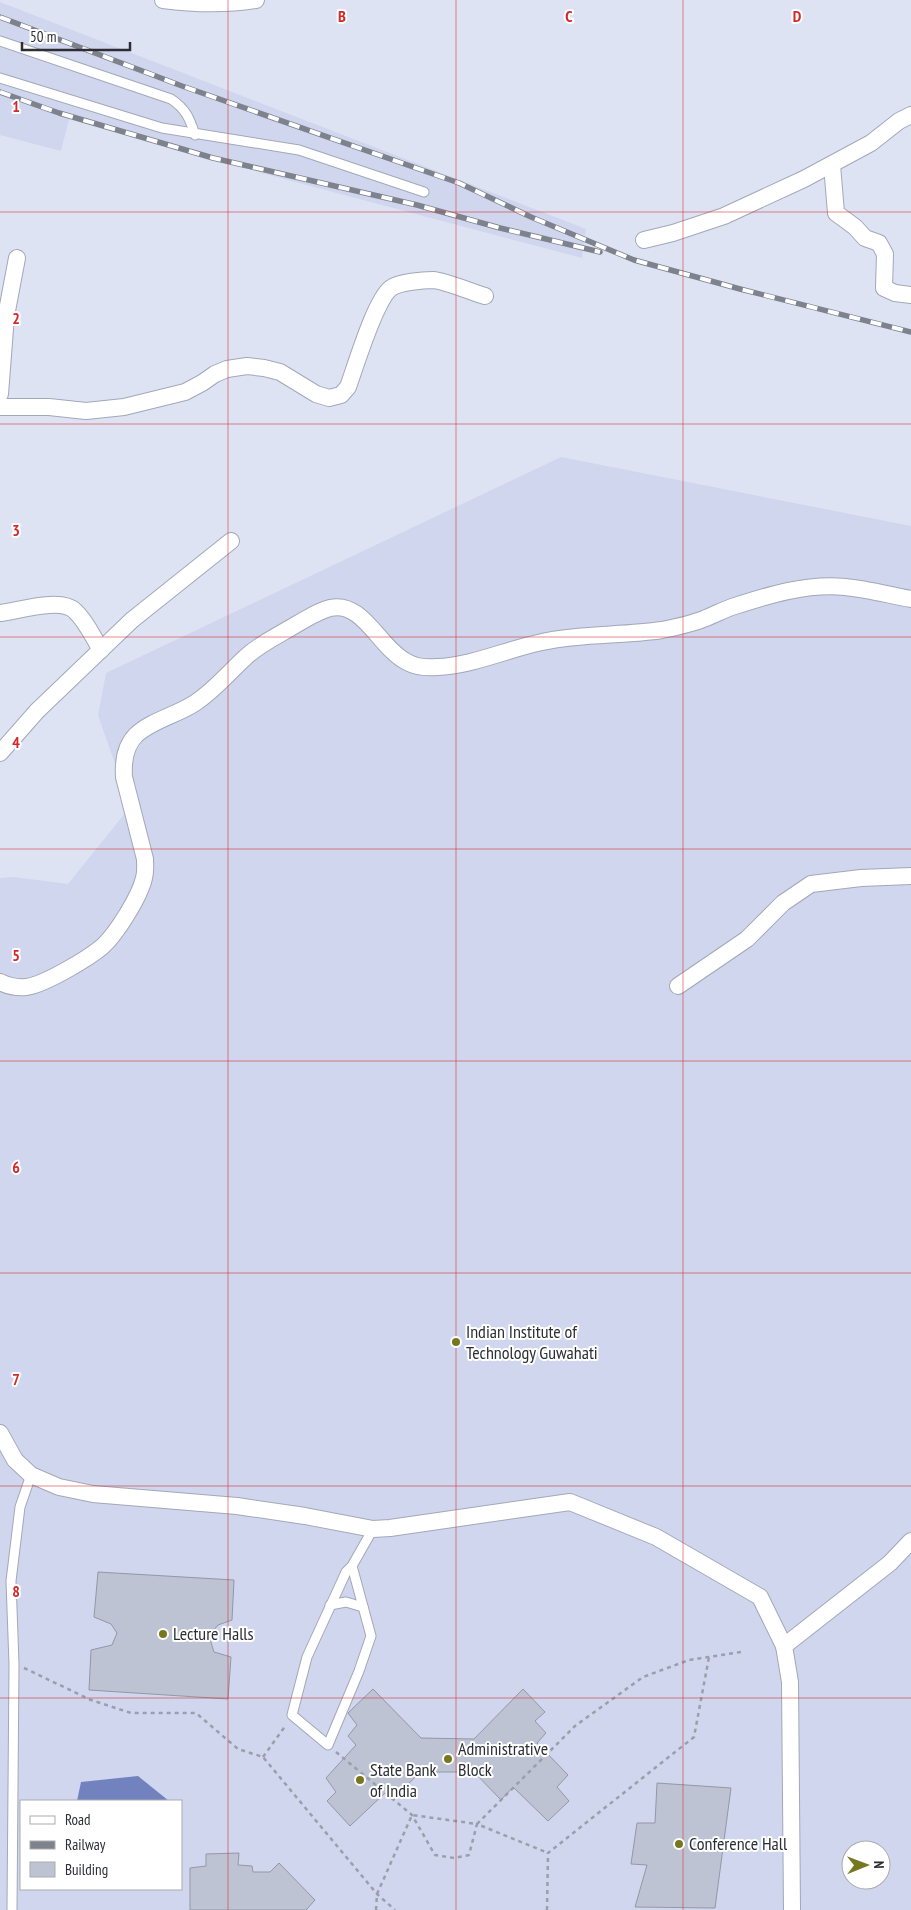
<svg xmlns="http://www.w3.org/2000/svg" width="911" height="1910" font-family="'PT Sans Narrow',sans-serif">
<rect width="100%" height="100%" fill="#dee3f4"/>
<g fill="#cfd6ee" fill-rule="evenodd">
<polygon points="0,2 586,229 582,258 269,175 70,115 61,151 0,135"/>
<path d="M561 457 911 526V1910H0V878L14 877 68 884 130 807 98 715 106 673ZM21 1801H181V1889H21ZM851 1850H881V1880H851Z"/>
</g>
<polygon fill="#7182bf" points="138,1776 169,1801 77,1801 81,1782"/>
<g fill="#bec3d4" stroke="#9398a7">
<polygon points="98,1572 234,1580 232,1620 218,1625 209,1636 214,1652 231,1657 228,1699 89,1690 91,1650 112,1645 117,1633 111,1624 94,1617"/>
<polygon points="373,1689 421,1738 474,1739 523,1689 545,1712 535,1721 546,1733 537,1743 568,1775 557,1787 569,1801 548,1821 513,1787 501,1800 474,1772 420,1772 393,1800 385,1793 350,1826 327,1801 336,1792 326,1778 356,1745 348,1736 357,1725 348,1713"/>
<polygon points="657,1783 731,1788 715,1908 635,1907 647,1865 631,1864 637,1823 655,1823"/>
<polygon points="239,1853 238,1865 252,1866 253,1872 270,1872 279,1863 315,1900 306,1910 190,1910 190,1868 206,1866 206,1854"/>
</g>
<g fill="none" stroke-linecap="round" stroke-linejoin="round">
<defs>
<g id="lane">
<path d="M0 41 171 99C186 109 190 119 195 135"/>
<polyline points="0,78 162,128 299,150 424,192"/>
<polyline points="352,1566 346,1572 307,1657 292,1715 328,1745 359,1671 371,1636 352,1566 373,1529"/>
<polyline points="330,1605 346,1602 363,1607"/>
<polyline points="12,1910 14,1664 11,1581 20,1507 31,1475"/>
</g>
<g id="street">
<path d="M163 0C194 4 225 5 256 0"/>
<polyline points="832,165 836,213 855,227 865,238 879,243 885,254 884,288 895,293 911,295"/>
<polyline points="644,240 673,233 724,216 804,179 871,143 899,121 911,115"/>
<polyline points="0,394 6,316 17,258"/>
<path d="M0 407H49L86 411 124 407 185 392 202 383 215 374 227 369 247 366 264 368 280 372 316 394 329 398 341 395 348 387C356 365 375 300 391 288 399 282 424 280 433 280 446 281 471 292 485 296"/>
<path d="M0 613C18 611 61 597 75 611 86 621 93 637 101 650"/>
<polyline points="0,753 37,711 132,620 231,541"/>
<path d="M0 982C8 986 16 988 26 987 44 985 89 958 103 946 117 933 140 896 144 878 146 871 145 865 145 859L124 777C123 762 125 746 136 735 152 720 177 715 195 703 215 690 230 671 248 655 263 642 281 634 297 624 308 618 318 611 330 608 363 600 380 649 407 662 416 667 427 668 437 667 471 666 508 649 542 642 581 633 623 636 662 630 677 627 692 624 706 618 716 614 725 609 735 606 769 595 808 583 845 587 867 589 889 595 911 599"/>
<polyline points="678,986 747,939 783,903 811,884 861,878 911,876"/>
<polyline points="0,1433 15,1460 31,1475 59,1487 93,1494 237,1506 305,1516 373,1529 390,1528 570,1502 656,1537 760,1597 784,1646"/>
<polyline points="792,1910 790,1682 784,1646 890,1563 911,1541"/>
</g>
</defs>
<use href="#lane" stroke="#a3a8b8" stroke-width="11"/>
<use href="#street" stroke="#a3a8b8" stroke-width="18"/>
<g stroke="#9b9fac" stroke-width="2.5" stroke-dasharray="4 4" stroke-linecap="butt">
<polyline points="24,1668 91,1700 131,1713 196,1713 238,1749 263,1757 377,1894 395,1910"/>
<polyline points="336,1752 412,1815 435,1855 454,1858 469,1855 477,1824 548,1853"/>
<polyline points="263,1757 286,1725"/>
<polyline points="376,1910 377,1894 412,1815 477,1824 575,1726 643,1677 689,1660 741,1652"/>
<polyline points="547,1910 548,1853 694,1737 709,1657"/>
</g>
<use href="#lane" stroke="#fff" stroke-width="9"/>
<use href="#street" stroke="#fff" stroke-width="16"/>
<defs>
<g id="rail">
<polyline points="0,17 182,86 459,183 531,217 634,260 740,289 911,332"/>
<polyline points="0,92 59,113 213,158 417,205 500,228 600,252"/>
</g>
</defs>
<use href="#rail" stroke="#7e828d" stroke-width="5.5"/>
<use href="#rail" stroke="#fff" stroke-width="4" stroke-dasharray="11" stroke-linecap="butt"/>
</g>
<path fill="none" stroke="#d62828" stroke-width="1" stroke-opacity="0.55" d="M228 0V1910M456 0V1910M683 0V1910M0 212H911M0 424H911M0 637H911M0 849H911M0 1061H911M0 1273H911M0 1486H911M0 1698H911"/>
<g fill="#76771e" stroke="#fff" stroke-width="2">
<circle cx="456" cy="1342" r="5"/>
<circle cx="163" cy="1634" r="5"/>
<circle cx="448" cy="1759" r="5"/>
<circle cx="360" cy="1780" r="5"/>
<circle cx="679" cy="1844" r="5"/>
</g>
<g text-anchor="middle" stroke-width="4" stroke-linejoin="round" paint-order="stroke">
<g font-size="18" fill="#2c2e34" stroke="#fff" text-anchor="start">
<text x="466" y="1338">Indian Institute of<tspan x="466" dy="21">Technology Guwahati</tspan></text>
<text x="173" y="1640">Lecture Halls</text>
<text x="458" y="1755">Administrative<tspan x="458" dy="21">Block</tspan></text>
<text x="370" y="1776">State Bank<tspan x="370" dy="21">of India</tspan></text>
<text x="689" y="1850">Conference Hall</text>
</g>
</g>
<g font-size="16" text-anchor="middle" font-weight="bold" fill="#d62828" stroke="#fff" stroke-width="4" stroke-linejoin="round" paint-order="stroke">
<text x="342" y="22">B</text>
<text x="569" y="22">C</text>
<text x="797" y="22">D</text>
<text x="16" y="112">1</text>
<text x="16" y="324">2</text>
<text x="16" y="536">3</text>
<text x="16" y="748">4</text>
<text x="16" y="961">5</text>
<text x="16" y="1173">6</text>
<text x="16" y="1385">7</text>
<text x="16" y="1597">8</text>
</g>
<rect x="20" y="1800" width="162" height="90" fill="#ffffff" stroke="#ababae"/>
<rect x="30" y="1816" width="25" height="8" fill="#ffffff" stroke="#ababae"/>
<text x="65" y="1825" font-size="15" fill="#2c2e34">Road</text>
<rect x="30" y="1841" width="25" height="8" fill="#7e828d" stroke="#ababae"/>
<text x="65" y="1850" font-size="15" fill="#2c2e34">Railway</text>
<rect x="30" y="1862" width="25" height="15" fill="#bec3d4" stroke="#ababae"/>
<text x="65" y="1875" font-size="15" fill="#2c2e34">Building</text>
<g transform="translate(866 1865) rotate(89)"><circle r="24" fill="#ffffff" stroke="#ababae"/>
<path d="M0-4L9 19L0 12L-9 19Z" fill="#76771e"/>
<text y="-8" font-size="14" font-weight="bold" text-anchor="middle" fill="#2c2e34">N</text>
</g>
<path d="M22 42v8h108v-8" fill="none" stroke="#2c2e34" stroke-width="2.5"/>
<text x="30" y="42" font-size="15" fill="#2c2e34" stroke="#ffffff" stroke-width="4" paint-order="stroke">50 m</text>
</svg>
